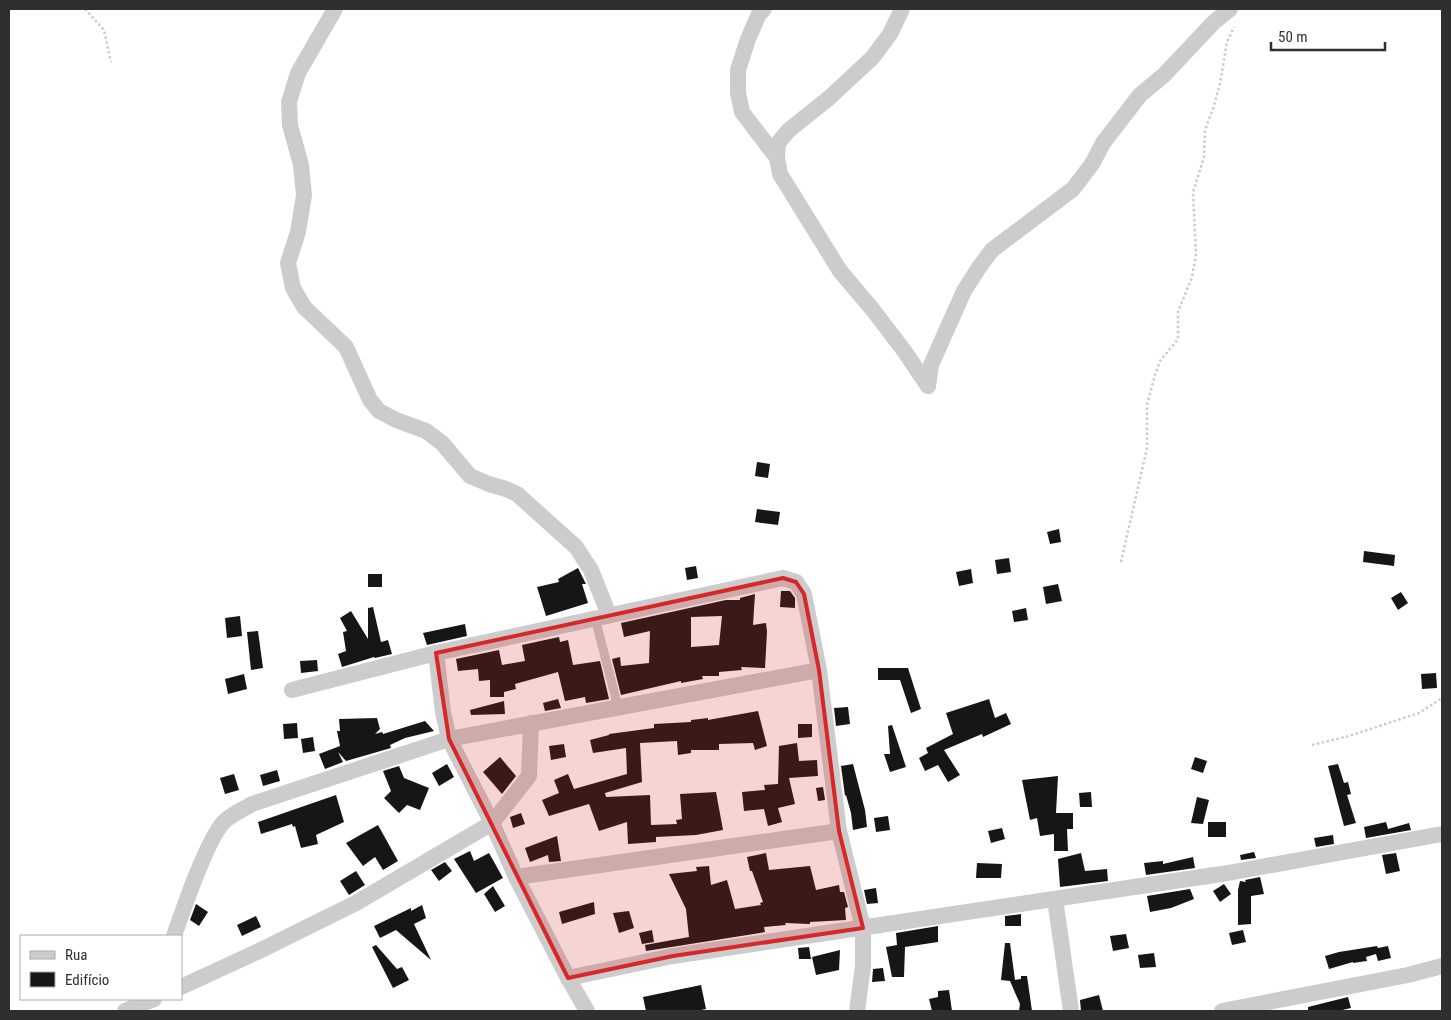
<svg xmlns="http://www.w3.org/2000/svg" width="1451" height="1020" font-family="'Roboto Condensed',sans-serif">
<rect width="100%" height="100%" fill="#fff"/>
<g fill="#161616" fill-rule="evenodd">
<polygon points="757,462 770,464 768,478 755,476"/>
<polygon points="757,509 780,512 778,525 755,522"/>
<polygon points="1059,529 1061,542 1050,544 1047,532"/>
<polygon points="1364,551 1395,555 1394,566 1363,562"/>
<polygon points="1009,558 1011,572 997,574 995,560"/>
<polygon points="696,566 698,578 687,580 685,568"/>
<polygon points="578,568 586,584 582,584 588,603 546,616 537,587 559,582 558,579"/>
<polygon points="971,569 973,583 959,586 956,572"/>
<rect x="368" y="574" width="14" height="13"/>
<polygon points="1058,584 1062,601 1046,604 1043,587"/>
<polygon points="781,591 790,591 795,598 795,608 780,607"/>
<polygon points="1401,592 1408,603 1398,610 1391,598"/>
<path d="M755 594 753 625 766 623 767 632 765 668 741 667 742 670 719 672V676H702L703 679 681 683V681L621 695 612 659 620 657 621 666 649 663 650 631 624 637 621 623 726 600H740V598ZM722 616 719 645 691 647V617Z"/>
<polygon points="373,607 381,642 388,640 392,654 375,658 374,657 342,667 338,654 346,651 343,632 347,631 340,618 351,611 368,639 368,608"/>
<polygon points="1026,608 1028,620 1014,622 1012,611"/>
<polygon points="240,616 242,636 227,638 225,618"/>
<polygon points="465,624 467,636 427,645 423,633"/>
<polygon points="258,631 263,668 251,670 247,632"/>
<polygon points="559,637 560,642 568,640 573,665 600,661 609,699 586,703 585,697 565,701 558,672 515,684 516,689 504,692 504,697 490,697 490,680 479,681 478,669 458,671 456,659 499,650 502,665 525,661 522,645"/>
<polygon points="317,660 318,671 301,673 300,661"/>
<polygon points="878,668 908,668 921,709 911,713 900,680 878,680"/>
<polygon points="1436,673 1437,688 1422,689 1421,674"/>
<polygon points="244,674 247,689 228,694 225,679"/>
<polygon points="558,699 561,708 545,711 543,703"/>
<polygon points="989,699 995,718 1006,713 1011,724 983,737 982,734 944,750 960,775 948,782 938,765 925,771 919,758 928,753 926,748 953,734 946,713"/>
<polygon points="504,701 505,714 471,715 470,710"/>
<polygon points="848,707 850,724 836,726 834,708"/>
<polygon points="758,711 767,746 755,750 753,743 719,744 719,750 691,750 691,753 678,755 677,741 640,743 642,782 605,793 606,797 650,795 651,825 677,824 676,820 682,819 680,794 716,792 723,830 696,835 656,837 656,842 628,844 627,822 599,831 589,804 549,816 542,800 559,793 554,780 568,774 574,789 627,774 626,748 593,753 590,740 609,735 609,734 654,728 654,724 691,722 691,720 708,718 708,720"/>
<polygon points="377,718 380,729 375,734 382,732 383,734 425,721 434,731 405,738 390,745 391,748 346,761 338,752 343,762 325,769 319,754 340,746 337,731 340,731 339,719"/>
<polygon points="297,723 298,738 284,739 283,724"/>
<polygon points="798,724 812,724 812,737 798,738"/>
<polygon points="892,725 906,767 890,772 884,754 890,754 888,726"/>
<polygon points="313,737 315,751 303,753 301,739"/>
<polygon points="797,743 799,761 817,760 818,776 789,778 795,804 778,808 782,822 768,826 764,809 744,811 742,792 765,790 764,785 778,784 779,746"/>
<polygon points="564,744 566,757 551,760 549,746"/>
<polygon points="500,757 516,776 502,794 483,772"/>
<polygon points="1195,757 1207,761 1203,773 1191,769"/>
<polygon points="447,764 454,777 439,786 432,773"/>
<polygon points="853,764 865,810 867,827 853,830 851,813 846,795 845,796 841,766"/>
<polygon points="1338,764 1344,783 1348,782 1351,794 1347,795 1356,823 1344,826 1328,766"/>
<polygon points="399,766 404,778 429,788 420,810 407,805 399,813 384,798 391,791 383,771"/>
<polygon points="277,770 280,781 263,786 260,775"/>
<polygon points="234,774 239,790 225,794 220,778"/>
<polygon points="1058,776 1056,813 1073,813 1073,829 1067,829 1068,851 1054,851 1054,834 1040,836 1037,818 1030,820 1022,780"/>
<polygon points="823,787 825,800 818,801 816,788"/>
<polygon points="1091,792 1092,807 1080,807 1079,793"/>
<polygon points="336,795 344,822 316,835 318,844 301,848 295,826 293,827 292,824 261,834 258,822"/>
<polygon points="1197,797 1209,800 1203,824 1191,823"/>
<polygon points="521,813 525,824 513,828 510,817"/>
<polygon points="888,816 890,830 876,832 874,818"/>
<rect x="1208" y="822" width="18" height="15"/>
<polygon points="1386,822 1388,829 1409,823 1411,830 1366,838 1364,827"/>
<polygon points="378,825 398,861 383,870 375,857 363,866 346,843"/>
<polygon points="1002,828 1005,839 991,843 988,831"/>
<polygon points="1333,835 1334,844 1316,847 1314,838"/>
<polygon points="557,836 561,861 549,862 548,855 530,862 525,848"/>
<polygon points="470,851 474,861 489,853 503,878 476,893 454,859"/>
<polygon points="1254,852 1256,858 1241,860 1240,855"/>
<polygon points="766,853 769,870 810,866 816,890 839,885 840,892 844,892 848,907 845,908 846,920 810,922 810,924 785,923 786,925 764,927 765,932 760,933 646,951 645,945 689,937 686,909 669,874 697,871 696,867 709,866 711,885 727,880 735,909 761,905 760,903 763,902 752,871 750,871 747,857"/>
<polygon points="1081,853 1085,871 1107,869 1108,881 1060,887 1058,859"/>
<polygon points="1396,853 1400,871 1386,874 1382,855"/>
<polygon points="1193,857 1195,868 1146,875 1144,863 1163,861 1163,864"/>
<polygon points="445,862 452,871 439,881 431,870"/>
<polygon points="977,863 1002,864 1001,878 976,878"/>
<polygon points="356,871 365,885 349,895 340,881"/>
<polygon points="1260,877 1264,894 1251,896 1251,924 1238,925 1238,890 1240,881 1246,882 1245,880"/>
<polygon points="1224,884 1231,894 1220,902 1213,891"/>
<polygon points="493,886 505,906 495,912 484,894"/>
<polygon points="876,888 878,903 867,904 864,890"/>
<polygon points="1190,889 1194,899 1171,908 1150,912 1147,896"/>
<polygon points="594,902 595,914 562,924 559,912"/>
<polygon points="196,904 208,912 199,926 190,920"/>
<polygon points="422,905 426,918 414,924 431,960 396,930 380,938 374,926 411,908 411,911"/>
<polygon points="629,911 634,928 619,933 613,913"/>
<polygon points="1021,914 1021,926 1005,926 1005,916"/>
<polygon points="256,916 261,927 242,936 237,925"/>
<polygon points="938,926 938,942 905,947 904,977 892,977 886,947 897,945 896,933"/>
<polygon points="652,930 654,942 642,944 639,933"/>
<polygon points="1243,930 1246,942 1232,945 1229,933"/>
<polygon points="1126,934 1129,948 1113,951 1110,936"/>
<polygon points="1005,943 1010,943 1015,980 1021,979 1021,976 1027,976 1032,1011 1019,1011 1020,1004 1010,981 1001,980"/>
<polygon points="376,945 397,969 402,967 409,980 393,988 372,947"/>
<polygon points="1377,946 1378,948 1388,946 1391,958 1378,961 1376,954 1366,957 1367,961 1353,963 1353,962 1329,969 1325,956 1339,952"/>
<polygon points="809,947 811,959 799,959 798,948"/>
<polygon points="840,950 839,970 816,975 812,957"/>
<polygon points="1154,953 1156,967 1140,968 1138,955"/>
<polygon points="883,968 885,981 872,982 873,969"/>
<polygon points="701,985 706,1009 696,1011 646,1011 643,997"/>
<polygon points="949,990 952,1011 932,1011 929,999 938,997 938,991"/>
<polygon points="1099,995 1103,1011 1081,1011 1080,1000"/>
<polygon points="1348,997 1351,1008 1338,1011 1308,1011 1308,1007"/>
</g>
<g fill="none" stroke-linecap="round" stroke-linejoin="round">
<g stroke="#ccc" stroke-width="2.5" stroke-dasharray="2.5 2.5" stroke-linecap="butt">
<polyline points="85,9 104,30 111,62"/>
<polyline points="1121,562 1147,448 1147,405 1155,375 1160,361 1178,339 1178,312 1192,277 1196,254 1193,192 1204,157 1205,130 1214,106 1220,83 1227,42 1234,27"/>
<polyline points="1312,745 1349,736 1419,713 1442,698"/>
</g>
<polyline stroke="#ccc" stroke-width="9" points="595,618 618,707"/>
<g stroke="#ccc" stroke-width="16">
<polyline points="335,9 298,73 289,102 290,125 301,165 304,195 298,232 288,263 293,288 304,307 346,347 370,400 379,411 396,420 426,431 442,443 470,476 489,484 506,489 517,494 576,547 591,570 609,615"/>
<polyline points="764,9 759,14 748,39 738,70 738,93 742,112 777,158"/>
<polyline points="902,9 890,34 872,58 829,98 789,130 778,143 777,158 780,174 840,271 873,310 905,352 928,386"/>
<polyline points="928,386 931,365 964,291 980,266 992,250 1073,189 1092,164 1103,143 1140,95 1164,75 1214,22 1230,9"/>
<polyline points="436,653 443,712 449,739 492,823 516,877 568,978 587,1011"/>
<polyline points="292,690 436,653 783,578 796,582 804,594 819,670 839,831 863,928 863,966 857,1011"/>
<polyline points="516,877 839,831"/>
<polyline points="1055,899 1071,1011"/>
<path d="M174 936C182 913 209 833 226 820 234 813 244 809 252 804L449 739 819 670"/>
<polyline points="568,978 673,956 1228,873 1442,834"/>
<polyline points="181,987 259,951 356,903 492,823 529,776 531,723"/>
<polyline points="125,1011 154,999"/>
<polyline points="1222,1011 1408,975 1442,966"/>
</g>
</g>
<path fill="#d62828" fill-opacity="0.2" stroke="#d62828" stroke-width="4" stroke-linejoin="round" d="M783 578 796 582 804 594 819 670 839 831 863 928 673 956 568 978 449 739 436 653Z"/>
<rect width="1451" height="1020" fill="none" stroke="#2f2f2f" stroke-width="20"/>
<rect x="20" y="935" width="162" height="65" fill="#ffffff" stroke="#acacac"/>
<rect x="30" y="951" width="25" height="8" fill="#cccccc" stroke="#acacac"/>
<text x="65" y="960" font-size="15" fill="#2f2f2f">Rua</text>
<rect x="30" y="972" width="25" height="15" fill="#161616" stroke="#acacac"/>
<text x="65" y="985" font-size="15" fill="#2f2f2f">Edifício</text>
<path d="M1271 42v8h114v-8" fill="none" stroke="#2f2f2f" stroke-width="2.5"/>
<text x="1278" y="42" font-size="15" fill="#2f2f2f" stroke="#ffffff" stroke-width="4" paint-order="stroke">50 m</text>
</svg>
